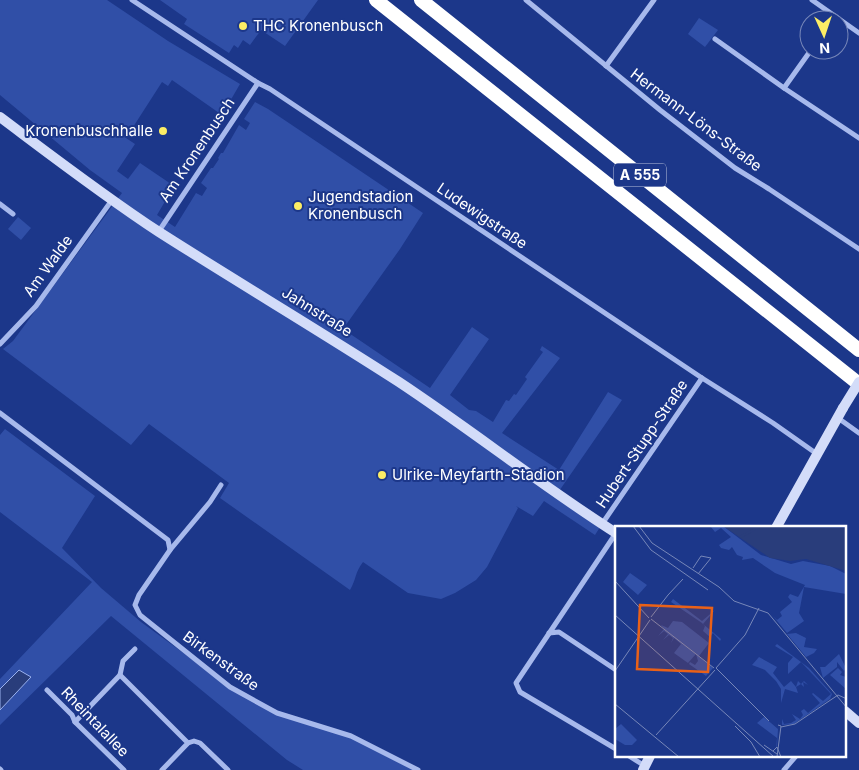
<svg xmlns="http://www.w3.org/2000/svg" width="859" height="770" font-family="Inter,sans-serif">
<rect width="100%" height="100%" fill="#1c378a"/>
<g fill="#304fa7">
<path d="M0 0H107L168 41 240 84 222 115 172 80 168 86 162 82 126 138 135 144 117 171 128 179 140 163 174 186 157 215 175 227 196 193 202 196 207 188 201 183 211 168H213L219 159 218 158 221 153H223L239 125 246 130 250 123 244 119 255 102 268 109 423 213 400 249 343 329 430 388 472 327 489 339 450 395 469 410 476 411 493 422 506 400 509 401 514 394 516 395 527 379 525 377 543 352 540 350 542 346 560 358 502 433 559 470 608 392 622 400 557 494 602 524 595 535 544 501 533 516 516 506 518 508 487 567 476 580 455 593 441 599 408 593 363 562C355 572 356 580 350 590L220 498 229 483 149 424 131 445 3 349 13 341 122 193 90 170 0 95Z"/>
<polygon points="160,0 318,0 285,46 261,30 250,45 243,40 238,48 234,45 229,53 184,24 187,19"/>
<polygon points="699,18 718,30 705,47 688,34"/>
<polygon points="18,217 31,228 21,240 8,229"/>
<polygon points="5,429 95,496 62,548 101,588 141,622 230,687 260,705 347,734 418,770 303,770 287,760 111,616 0,725 0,679 92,582 0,512 0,435"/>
</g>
<polygon fill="#293d7b" stroke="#9ab1ee" points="19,670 31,677 0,710 0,689"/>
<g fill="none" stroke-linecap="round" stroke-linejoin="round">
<g stroke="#a7b9ec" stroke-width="5">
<polyline points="132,0 258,83 270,89 702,378 773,423 817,454"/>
<polyline points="526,0 660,110 735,168 769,189 859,249"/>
<polyline points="812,0 859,33"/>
<polyline points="715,39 784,88 859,138"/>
<polyline points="606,66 654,0"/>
<polyline points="784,88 811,50"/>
<polyline points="0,204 13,214"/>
<polyline points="159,231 258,83"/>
<polyline points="0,344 36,306 112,200"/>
<polyline points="0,413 168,540 170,550"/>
<polyline points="838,418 859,433"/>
<polyline points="221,485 210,502 170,550 139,595 135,605 140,615 230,687 277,713 351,736 418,770"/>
<polyline points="602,524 702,378"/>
<polyline points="616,533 516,683 520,692 616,749"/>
<polyline points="549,633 559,632 616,670"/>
<polyline points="120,675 123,661 135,649"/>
<polyline points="47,690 72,715 75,722 124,770"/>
<polyline points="75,722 120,675 188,743 162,770"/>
<polyline points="188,743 194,741 200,743 228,770"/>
<polyline points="629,756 645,766"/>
<polyline points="0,769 1,770"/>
<polyline points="784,770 796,756"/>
</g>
<g stroke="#d3dcf9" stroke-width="10">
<path d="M0 117C52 156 104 196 159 232 239 283 320 331 399 382 473 431 542 486 616 533"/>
<polyline points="776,528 843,408"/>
<polyline points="845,711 859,723"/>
<polyline points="643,770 650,756"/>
</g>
<g stroke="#fff" stroke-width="14">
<polyline points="376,0 859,384"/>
<polyline points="421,0 859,350"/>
</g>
<polyline stroke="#d3dcf9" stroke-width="10" points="843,408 859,382"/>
</g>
<g fill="#fced65" stroke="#1c378a" stroke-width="2">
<circle cx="243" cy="26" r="5"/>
<circle cx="163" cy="131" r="5"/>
<circle cx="298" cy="206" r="5"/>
<circle cx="382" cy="475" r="5"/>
</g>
<g text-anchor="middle" stroke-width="4" stroke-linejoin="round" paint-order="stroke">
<rect fill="#1c378a" stroke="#bbc3dc" stroke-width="1" x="614" y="163.5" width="52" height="23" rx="4"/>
<g font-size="14" font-weight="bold" fill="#fff">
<text x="640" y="180">A 555</text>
</g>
<g font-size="15" fill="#fff" stroke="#1c378a" text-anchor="start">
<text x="253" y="31">THC Kronenbusch</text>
<text x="153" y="136" text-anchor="end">Kronenbuschhalle</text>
<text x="308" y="202">Jugendstadion<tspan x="308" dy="17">Kronenbusch</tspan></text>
<text x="392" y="480">Ulrike-Meyfarth-Stadion</text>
</g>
<g font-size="15" fill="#fff" stroke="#1c378a">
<text transform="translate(696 120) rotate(37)" y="5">Hermann-Löns-Straße</text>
<text transform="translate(197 150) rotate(-56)" y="5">Am Kronenbusch</text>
<text transform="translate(482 216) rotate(34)" y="5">Ludewigstraße</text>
<text transform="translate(48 266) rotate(-54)" y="5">Am Walde</text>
<text transform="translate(317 312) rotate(32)" y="5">Jahnstraße</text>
<text transform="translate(642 444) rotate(-56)" y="5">Hubert-Stupp-Straße</text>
<text transform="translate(221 661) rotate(36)" y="5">Birkenstraße</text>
<text transform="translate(95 722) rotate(46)" y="5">Rheintalallee</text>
</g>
</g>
<g transform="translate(615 526)">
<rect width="231" height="231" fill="#1c378a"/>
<path d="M108 0 146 29 176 38 188 35 215 40 231 48V68L189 61 184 87 189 95 172 107 158 90 162 94 167 90 165 86 177 76 173 71 175 68 183 71 190 59 160 47 138 32 127 34 128 31 122 29 117 21 114 24 106 22 104 19 116 11 106 2 100 6 96 1ZM15 47 32 59 23 69 8 56ZM58 73 87 95 100 84 88 98 106 113 105 115 98 107 95 111 88 105 90 100 87 97 56 76ZM58 95 67 96 94 117 84 130 98 142 91 150 74 138 75 136 80 139 83 135 81 128 73 137 59 127 66 118 59 112 56 117 58 112 54 109 48 114 53 108 49 105 43 110 49 103 46 99 53 102ZM181 107 191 112 189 121 202 123 199 127 191 131 172 108ZM162 118 194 142 217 168 215 173 179 198 167 199V193L169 198 176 197 181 194 177 188 185 193 188 189 186 185 189 183 193 187 205 177 197 168 198 167 208 175 216 168 186 136 173 148V137L178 131 160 120ZM224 128 231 142 229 145 222 136V141L208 152 205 141H210ZM144 131 162 141 158 147 169 161 176 155 181 161 183 155 186 158 189 155 193 159 188 156 189 161 186 158 181 161 183 167 170 163 166 177V163L161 155 150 144 137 139ZM223 142 227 146 225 149 231 151V163L215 149ZM149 191 163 203 162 219 161 224 162 212 142 197ZM6 198 22 214 17 219H10L0 213V203Z" fill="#304fa7"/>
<path d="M108 0 231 2V45L191 33 175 35 155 32Z" fill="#293d7b"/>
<path fill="none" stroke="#293d7b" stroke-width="2.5" d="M125 11 146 0"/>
<path fill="none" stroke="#7787b9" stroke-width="1" d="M18 0 36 24 93 64M24 0 37 17 104 61 119 75 153 87 232 182M78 42 86 30 96 32 83 48M0 55 34 92M53 69 68 53M0 89 159 231M36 91 53 69M36 93 99 142M101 142 154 195M101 142 130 109 144 82M0 145 35 94M0 178 64 231M120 200 136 216 145 231M166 201 180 198 223 169 232 173M41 209 100 144M149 219 162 228M158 225 162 221 166 231M162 231 166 200 163 199"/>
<path fill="#e96118" fill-opacity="0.15" stroke="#e96118" stroke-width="2.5" d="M25 79 97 82 93 146 22 143Z"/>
<rect width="231" height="231" fill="none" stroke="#fff" stroke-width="2.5"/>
</g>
<g transform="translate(824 35) rotate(177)"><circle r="24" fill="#1c378a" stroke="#7787b9"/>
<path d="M0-4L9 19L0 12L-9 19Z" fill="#fced65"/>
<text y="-8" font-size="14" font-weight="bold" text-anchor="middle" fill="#ffffff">N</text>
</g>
</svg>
